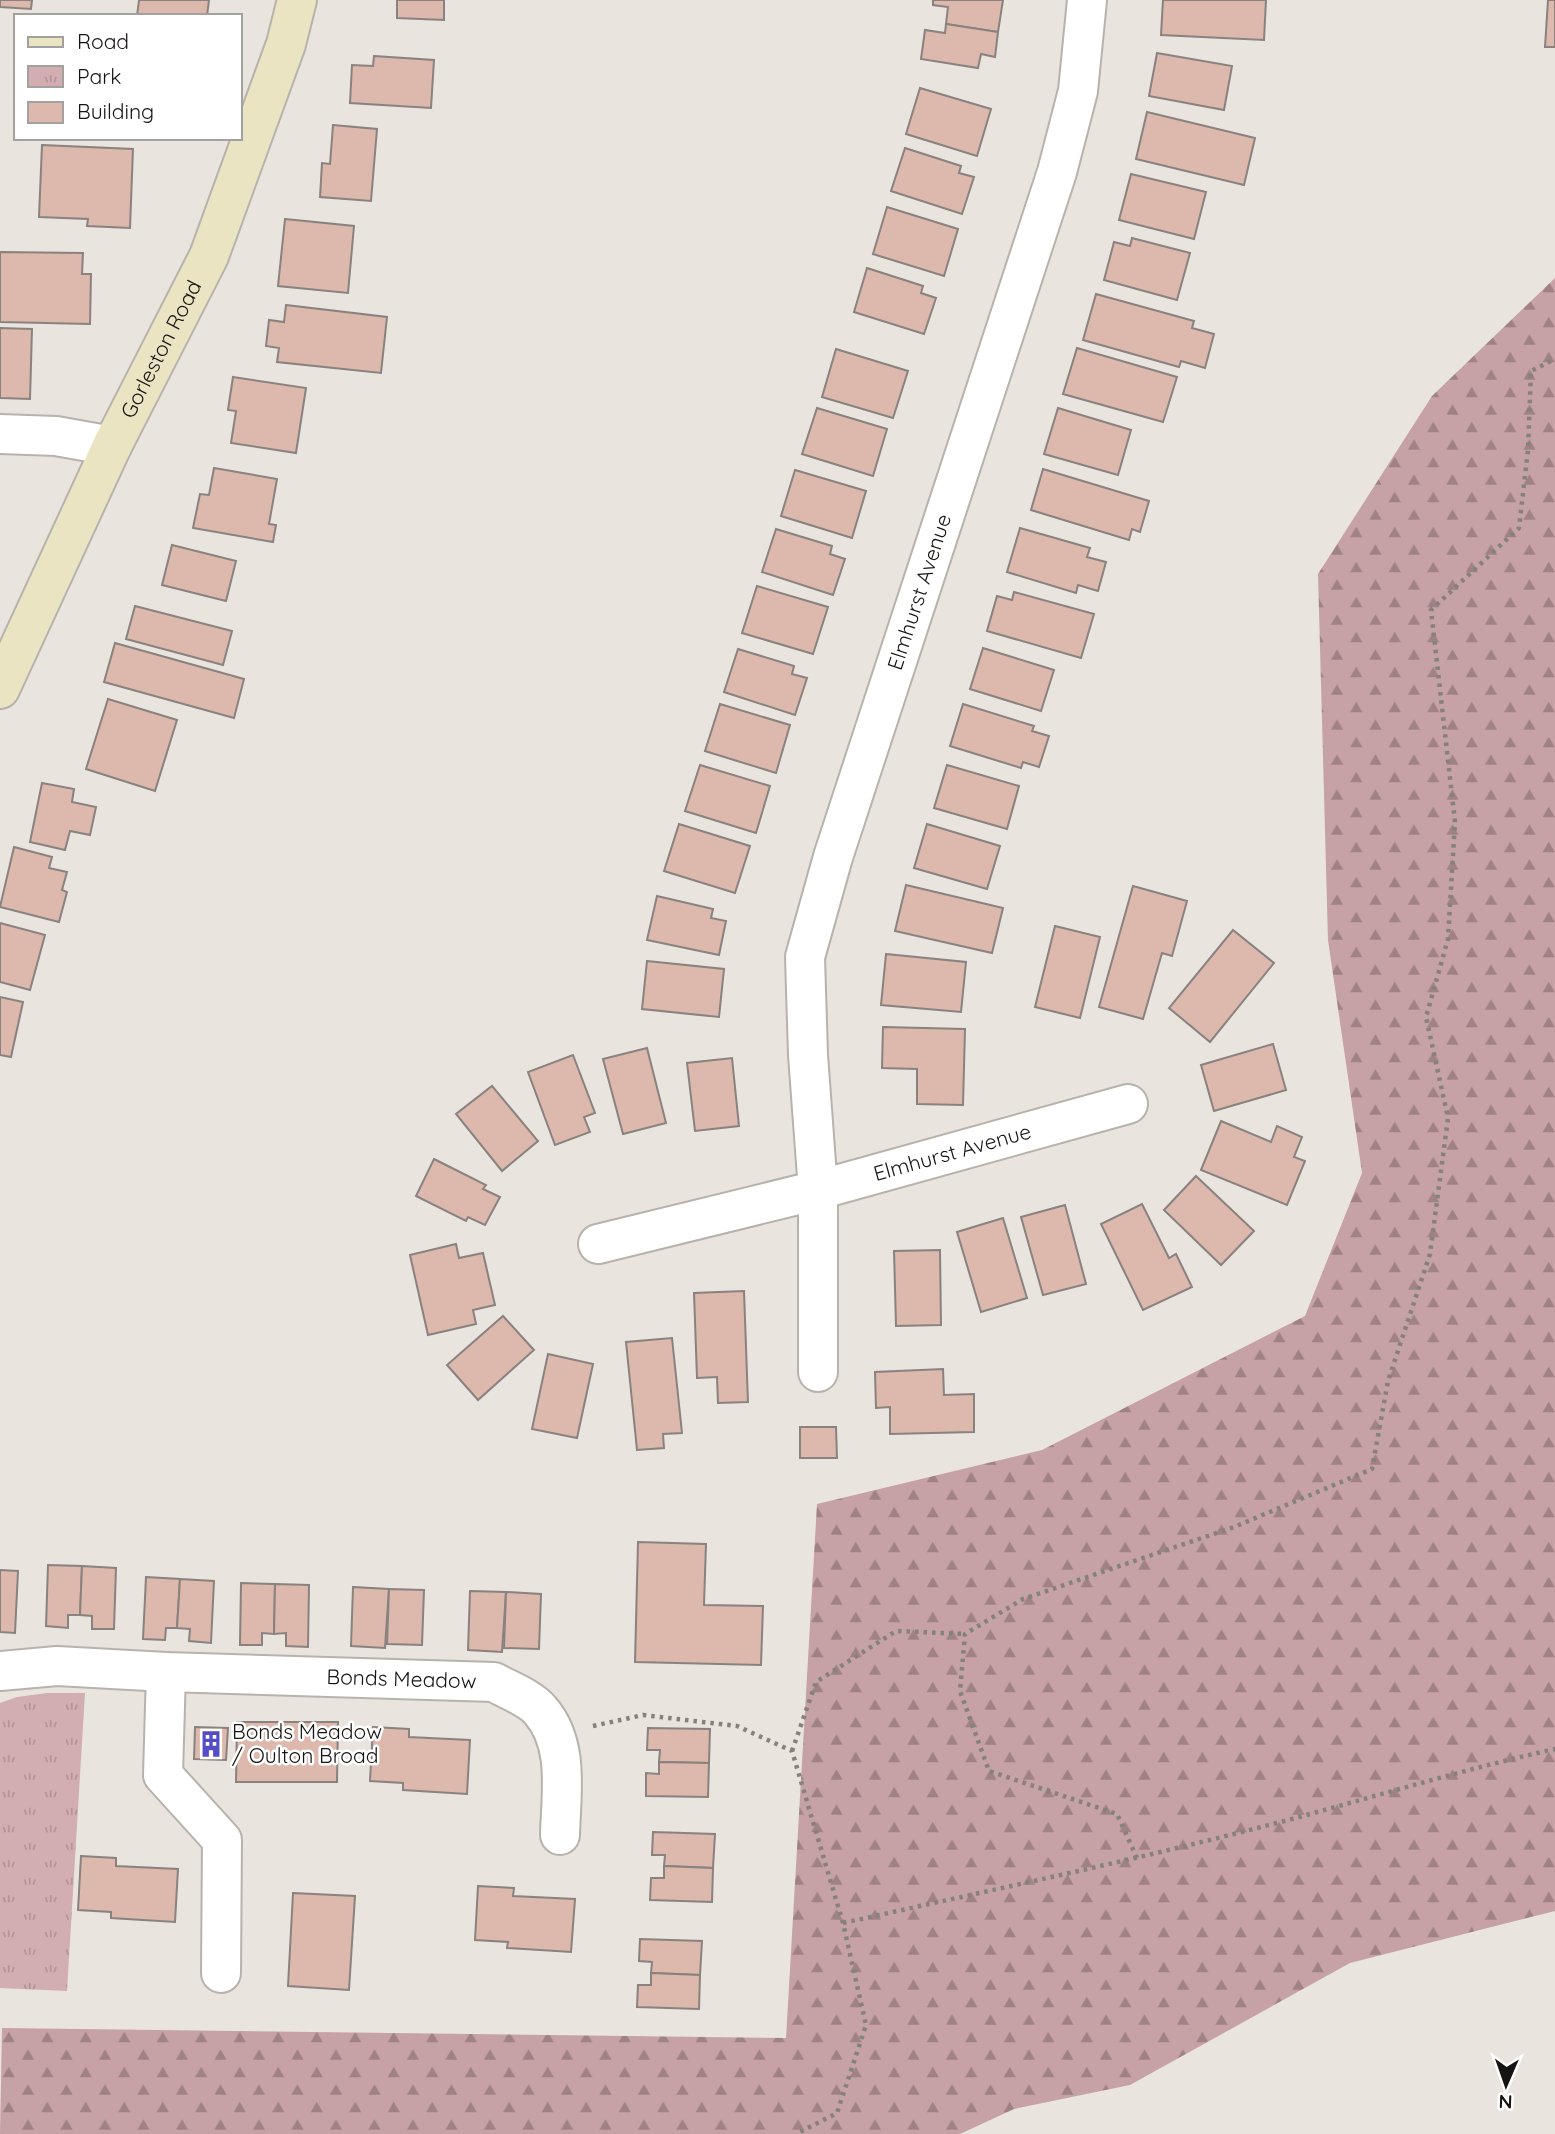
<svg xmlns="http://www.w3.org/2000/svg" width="1555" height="2134" font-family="Quicksand,sans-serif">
<defs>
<pattern id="forest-firs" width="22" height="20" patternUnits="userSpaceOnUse" patternTransform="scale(1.75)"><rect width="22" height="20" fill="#c6a1a6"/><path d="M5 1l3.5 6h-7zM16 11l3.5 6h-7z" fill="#a08286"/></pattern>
<pattern id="park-tufts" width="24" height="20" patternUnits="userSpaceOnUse" patternTransform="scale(1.75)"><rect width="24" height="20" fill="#d2adb2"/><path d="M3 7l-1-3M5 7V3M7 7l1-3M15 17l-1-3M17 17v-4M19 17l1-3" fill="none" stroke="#b49498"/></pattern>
</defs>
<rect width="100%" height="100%" fill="#eae4df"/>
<polygon fill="url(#forest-firs)" points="1555,278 1555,1911 1350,1963 1130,2085 1014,2109 960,2134 0,2134 2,2028 786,2038 817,1504 1042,1450 1305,1316 1362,1173 1328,940 1318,574 1432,396"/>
<polygon fill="url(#park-tufts)" points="47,1693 85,1693 67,1991 0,1988 0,1703 17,1697"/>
<g fill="#dcb8ad" stroke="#89827f" stroke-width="2">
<polygon points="0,0 32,0 31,9 0,7"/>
<polygon points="139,0 209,0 207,16 137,16"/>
<polygon points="397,0 444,0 444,20 397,18"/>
<polygon points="933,0 1003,0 998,32 946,24 948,7 933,5"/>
<polygon points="1163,0 1266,0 1264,40 1161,35"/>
<polygon points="1548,0 1555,0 1555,47 1545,47"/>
<polygon points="946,24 998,32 995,57 981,54 978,68 921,59 925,30 945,33"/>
<polygon points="1157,53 1232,66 1224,110 1149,96"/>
<polygon points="374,56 434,60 431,108 350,103 352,65 373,66"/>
<polygon points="920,88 991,109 977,156 906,134"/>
<polygon points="1147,112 1255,138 1244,185 1136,159"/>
<polygon points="333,125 377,129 371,201 320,197 322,163 330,164"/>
<polygon points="42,145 133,149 130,228 87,226 88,219 39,217"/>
<polygon points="905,148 961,166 959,173 974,177 962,214 891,191"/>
<polygon points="1131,174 1206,192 1194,239 1119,220"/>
<polygon points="887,207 958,229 944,276 873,254"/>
<polygon points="285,219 354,226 348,293 278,286"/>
<polygon points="1132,238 1190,253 1177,300 1104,280 1114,242 1130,246"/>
<polygon points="0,252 83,253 82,274 91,274 90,324 0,322"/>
<polygon points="867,268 923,286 921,293 936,298 924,334 854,312"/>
<polygon points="1096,294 1194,321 1192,328 1214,334 1205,368 1181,361 1179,367 1083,340"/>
<polygon points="286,305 387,317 381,373 277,362 279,348 266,346 269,320 284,322"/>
<polygon points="0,328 32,329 30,399 0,398"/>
<polygon points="1077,348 1177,377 1163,422 1063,394"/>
<polygon points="836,349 908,371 893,418 822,397"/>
<polygon points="233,377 306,388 296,453 231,443 236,411 228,410"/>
<polygon points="817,408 887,429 873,476 802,454"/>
<polygon points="1058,408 1131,430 1118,475 1044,454"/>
<polygon points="214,468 277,479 269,524 276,525 273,542 193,528 200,494 209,495"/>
<polygon points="1043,469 1149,501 1140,532 1132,529 1129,540 1031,510"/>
<polygon points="795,470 866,491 852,538 781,516"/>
<polygon points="1020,528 1090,548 1087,557 1106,562 1098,591 1078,585 1076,593 1007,572"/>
<polygon points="776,529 832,546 830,554 845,559 833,595 762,572"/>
<polygon points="172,545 236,561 226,601 162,585"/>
<polygon points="757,586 828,607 813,654 742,633"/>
<polygon points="1014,592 1094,614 1081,658 987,631 997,596 1012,600"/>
<polygon points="135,606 232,631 223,665 126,639"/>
<polygon points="115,643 244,679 234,718 104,682"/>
<polygon points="983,648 1054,670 1041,711 970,689"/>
<polygon points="738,649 794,666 792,674 807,678 795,715 724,692"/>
<polygon points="108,699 177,720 155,791 86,769"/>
<polygon points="720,704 790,725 776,773 705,751"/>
<polygon points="963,704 1034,726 1032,731 1049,736 1039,767 1023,762 1021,768 950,746"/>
<polygon points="700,765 770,786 756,833 685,811"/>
<polygon points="947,765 1019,786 1007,829 934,808"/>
<polygon points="42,783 74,789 72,802 96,807 90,835 70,831 65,850 30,842"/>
<polygon points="679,824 750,846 735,893 664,871"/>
<polygon points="927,824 1000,846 987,889 914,868"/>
<polygon points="14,847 52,857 49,868 67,872 62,890 67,892 59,922 0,907"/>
<polygon points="906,885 1003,908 992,953 895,931"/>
<polygon points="1133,886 1187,901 1172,956 1162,953 1143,1019 1099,1007"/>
<polygon points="657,896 713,909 711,918 726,921 719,955 647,940"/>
<polygon points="0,923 45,935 30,990 0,982"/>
<polygon points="1055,926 1100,937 1080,1018 1035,1007"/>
<polygon points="1233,930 1274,963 1210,1042 1169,1008"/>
<polygon points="886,954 966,962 961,1012 881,1005"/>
<polygon points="647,961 724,969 719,1017 642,1009"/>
<polygon points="0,997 23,1002 11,1057 0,1055"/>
<polygon points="883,1027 965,1029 963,1105 917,1104 917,1069 882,1068"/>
<polygon points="1273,1044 1286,1090 1214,1111 1201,1065"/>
<polygon points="647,1048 666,1123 623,1134 603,1059"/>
<polygon points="573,1055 595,1113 584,1117 590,1132 555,1145 528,1072"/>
<polygon points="732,1058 739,1126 695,1131 687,1063"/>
<polygon points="492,1086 538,1141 502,1171 456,1114"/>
<polygon points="1221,1121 1271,1142 1277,1126 1302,1137 1294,1157 1305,1161 1287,1205 1201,1170"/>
<polygon points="434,1159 486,1185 483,1189 500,1197 485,1225 468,1217 466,1221 416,1196"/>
<polygon points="1196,1176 1254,1231 1221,1265 1164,1210"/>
<polygon points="1142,1204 1169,1258 1176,1254 1192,1287 1143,1310 1101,1224"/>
<polygon points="1065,1205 1086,1284 1043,1295 1021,1217"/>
<polygon points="1003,1218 1027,1298 981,1312 957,1232"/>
<polygon points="456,1244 459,1258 483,1253 495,1305 473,1310 476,1324 428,1335 410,1255"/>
<polygon points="940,1250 941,1325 896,1326 894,1251"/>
<polygon points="744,1291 748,1402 718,1403 717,1377 697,1378 694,1293"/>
<polygon points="503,1316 534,1350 478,1400 447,1365"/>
<polygon points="672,1338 682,1433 663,1434 664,1448 637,1450 626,1342"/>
<polygon points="548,1354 593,1364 577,1438 532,1429"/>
<polygon points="943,1369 944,1395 974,1394 974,1432 890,1434 890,1407 876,1408 875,1372"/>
<polygon points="800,1427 836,1427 837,1458 800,1458"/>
<polygon points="638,1542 706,1544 704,1605 763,1606 761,1665 635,1662"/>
<polygon points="48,1565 82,1566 80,1615 68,1615 68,1628 46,1626"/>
<polygon points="82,1566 116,1568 114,1629 92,1629 92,1616 80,1615"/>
<polygon points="0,1570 18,1571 15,1633 0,1632"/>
<polygon points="146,1577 180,1579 177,1628 166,1628 165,1640 143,1639"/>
<polygon points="180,1579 214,1581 211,1643 189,1641 190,1629 177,1628"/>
<polygon points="241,1583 275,1584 274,1634 262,1633 262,1645 240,1645"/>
<polygon points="275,1584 309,1585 308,1647 286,1646 286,1633 274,1634"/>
<polygon points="353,1587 389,1589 385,1648 351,1646"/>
<polygon points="389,1589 424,1590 422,1645 387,1644"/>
<polygon points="470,1591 506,1592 502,1652 468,1650"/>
<polygon points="506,1592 541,1594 539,1649 504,1648"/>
<polygon points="237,1722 338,1722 337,1782 236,1782"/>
<polygon points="195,1727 228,1728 226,1760 194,1759"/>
<polygon points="373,1727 409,1729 409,1737 470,1740 467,1794 403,1790 403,1783 370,1781"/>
<polygon points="648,1728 710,1729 709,1763 659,1762 660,1750 647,1750"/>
<polygon points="659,1762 709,1763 708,1797 646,1796 646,1773 659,1774"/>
<polygon points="653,1832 715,1834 713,1868 664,1866 665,1855 652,1855"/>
<polygon points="81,1856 116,1858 116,1866 178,1869 175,1922 111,1918 111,1912 78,1910"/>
<polygon points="664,1866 713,1868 712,1902 650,1900 651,1878 664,1878"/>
<polygon points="478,1886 514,1888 513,1896 575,1899 571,1952 507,1948 508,1942 475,1940"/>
<polygon points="293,1893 355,1896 349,1990 288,1986"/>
<polygon points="640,1939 702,1941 700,1975 651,1973 652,1962 639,1961"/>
<polygon points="651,1973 700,1975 699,2009 637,2007 638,1985 651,1985"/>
</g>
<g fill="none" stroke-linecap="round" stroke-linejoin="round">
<defs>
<g id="minor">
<polyline points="0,434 56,436 112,446"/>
<path id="s1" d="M598 1244 818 1190 1128 1104"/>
<path id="s2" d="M818 1372V1190L808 1055 805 957 833 857 1057 172 1078 91 1087 0"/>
<path id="s3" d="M0 1671 57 1666 166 1672 494 1682C508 1690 530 1698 540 1710 570 1744 561 1793 560 1835"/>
<polyline points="166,1672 163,1775 222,1840 221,1973"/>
</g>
<g id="secondary">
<path id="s4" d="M0 689 112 446 209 256 286 44 297 0"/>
</g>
</defs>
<use href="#minor" stroke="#b8b2ac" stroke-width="42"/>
<use href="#secondary" stroke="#b8b2ac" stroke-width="42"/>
<g stroke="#85817d" stroke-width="4.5" stroke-dasharray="3.5 5" stroke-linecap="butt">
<polyline points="593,1726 643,1715 737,1726 792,1751 843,1923 866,2025 837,2113 796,2134"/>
<polyline points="792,1751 816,1682 896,1631 965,1634"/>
<polyline points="1137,1858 1117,1814 989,1771 960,1691 965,1634 1023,1599 1234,1527 1372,1469 1388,1381 1430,1254 1448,1118 1426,1017 1448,939 1455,822 1431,610 1519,528 1528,450 1531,371 1555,359"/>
<path d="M843 1923C992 1890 1141 1859 1288 1820 1377 1796 1465 1769 1555 1749"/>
</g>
<use href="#minor" stroke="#fff" stroke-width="38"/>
<use href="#secondary" stroke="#ebe4c3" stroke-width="38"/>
</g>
<defs>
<symbol id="building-bare" viewBox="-9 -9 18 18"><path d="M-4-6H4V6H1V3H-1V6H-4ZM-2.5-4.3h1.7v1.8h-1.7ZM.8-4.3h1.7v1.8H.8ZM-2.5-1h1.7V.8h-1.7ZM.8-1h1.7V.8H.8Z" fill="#544dc4" stroke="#fff" stroke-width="2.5" paint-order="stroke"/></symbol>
</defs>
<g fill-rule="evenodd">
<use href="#building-bare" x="192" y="1725" width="38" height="38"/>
</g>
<g text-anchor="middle" stroke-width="5" stroke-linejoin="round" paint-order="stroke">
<g font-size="21" fill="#161412" stroke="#fff">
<text dy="7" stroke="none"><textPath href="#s4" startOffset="376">Gorleston Road</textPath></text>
<text dy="7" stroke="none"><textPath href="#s2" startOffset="798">Elmhurst Avenue</textPath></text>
<text dy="7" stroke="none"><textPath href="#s1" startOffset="366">Elmhurst Avenue</textPath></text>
<text dy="7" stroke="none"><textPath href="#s3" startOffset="402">Bonds Meadow</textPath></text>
</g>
<g font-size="21" fill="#161412" stroke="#fff" text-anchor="start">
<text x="232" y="1739">Bonds Meadow<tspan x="232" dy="24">/ Oulton Broad</tspan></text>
</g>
</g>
<rect x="14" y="14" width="228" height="126" fill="#ffffff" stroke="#a2a1a0" stroke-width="2"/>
<rect x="28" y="37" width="35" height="10" fill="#ebe4c3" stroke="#a2a1a0" stroke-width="2"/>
<text x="77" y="49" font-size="21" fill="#161412">Road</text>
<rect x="28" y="66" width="35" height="21" fill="url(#park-tufts)" stroke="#a2a1a0" stroke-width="2"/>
<text x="77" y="84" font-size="21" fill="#161412">Park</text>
<rect x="28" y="102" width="35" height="21" fill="#dcb8ad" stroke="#a2a1a0" stroke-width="2"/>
<text x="77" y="119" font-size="21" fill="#161412">Building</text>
<g transform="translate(1506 2085) rotate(182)" stroke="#ffffff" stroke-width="5" paint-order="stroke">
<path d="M0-5L12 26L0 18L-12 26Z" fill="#161412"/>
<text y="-10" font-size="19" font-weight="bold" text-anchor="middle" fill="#161412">N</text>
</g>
</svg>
